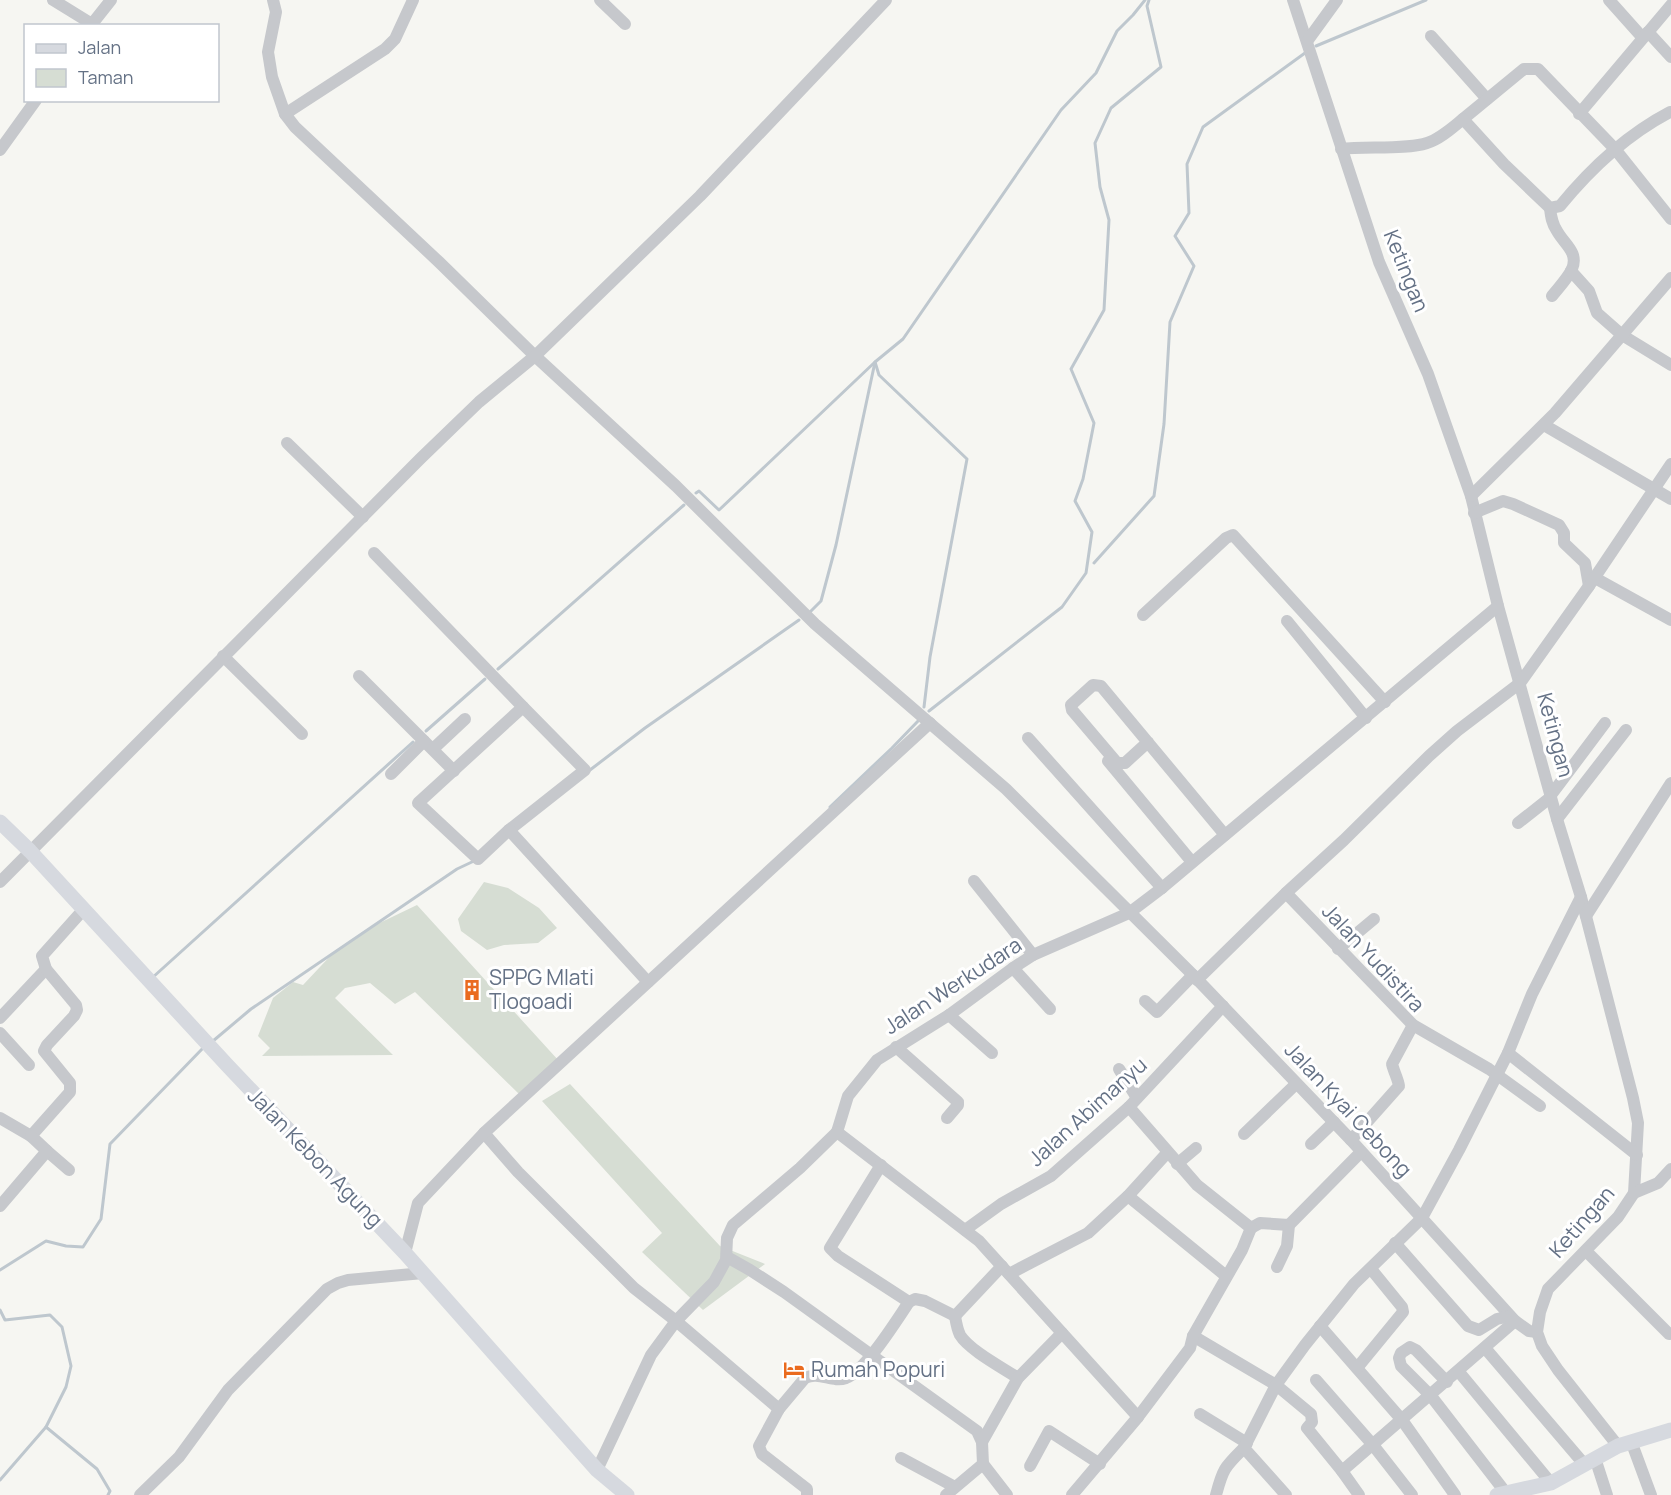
<svg xmlns="http://www.w3.org/2000/svg" width="1671" height="1495" font-family="Manrope,sans-serif">
<rect width="100%" height="100%" fill="#f6f6f2"/>
<g fill="#d6ddd3">
<polygon points="484,882 508,888 539,908 557,928 538,943 504,945 487,950 461,931 458,919"/>
<polygon points="417,905 559,1061 519,1094 415,992 395,1004 370,983 345,988 335,998 393,1055 262,1056 270,1048 258,1036 273,998 293,982 303,985 335,951 367,929"/>
<polygon points="570,1084 720,1246 765,1264 703,1310 642,1252 662,1233 542,1101"/>
</g>
<g fill="none" stroke-linecap="round" stroke-linejoin="round">
<g stroke="#bec7ce" stroke-width="3">
<polyline points="1316,46 1426,0"/>
<polyline points="696,493 699,491 719,510 875,362 879,375 967,459 930,657 924,707"/>
<polyline points="1094,563 1154,496 1164,424 1170,322 1194,266 1175,236 1189,213 1187,164 1203,127 1305,53"/>
<polyline points="810,612 821,601 836,545 875,362 903,339 1061,110 1096,73 1117,31 1133,15 1145,0"/>
<polyline points="498,669 684,505"/>
<polyline points="929,711 1062,607 1086,573 1092,532 1075,501 1083,479 1094,423 1071,369 1104,310 1109,220 1100,187 1095,143 1111,108 1161,67 1147,6 1149,0"/>
<polyline points="426,731 485,679"/>
<polyline points="590,770 645,728 799,620"/>
<polyline points="830,807 892,748 919,720"/>
<polyline points="152,978 413,742"/>
<polyline points="213,1041 251,1009 457,869 474,861"/>
<polyline points="0,1270 46,1241 66,1246 83,1247 101,1219 110,1144 204,1047"/>
<polyline points="0,1310 5,1320 50,1315 62,1327 71,1366 66,1387 46,1427 97,1469 110,1491 108,1495"/>
<polyline points="0,1480 46,1427"/>
</g>
<g stroke="#c6c8cc" stroke-width="12">
<polyline points="53,0 92,24 111,0"/>
<polyline points="273,0 276,12 268,52 272,77 285,114 295,127 439,262 535,356 676,486 815,624 1006,789 1193,975 1351,1140 1515,1321 1529,1331 1537,1332"/>
<polyline points="600,0 625,24"/>
<polyline points="1293,0 1379,262 1428,374 1471,496 1498,606 1557,819 1581,897 1633,1098 1638,1123 1634,1193 1618,1217 1548,1289 1540,1312 1537,1332 1542,1346 1558,1370 1618,1446"/>
<polyline points="1609,0 1642,37"/>
<polyline points="1648,32 1671,57"/>
<polyline points="1431,36 1487,99"/>
<polyline points="1308,40 1337,0"/>
<path d="M1670 112C1626 135 1591 168 1560 206L1550 208 1504 164 1463 119 1524 69H1538L1615 149 1671 219"/>
<polyline points="285,114 385,49 395,39 413,0"/>
<polyline points="1579,114 1671,5"/>
<path d="M1341 149C1366 146 1406 150 1427 143 1440 139 1452 128 1463 119"/>
<polyline points="0,150 36,100"/>
<path d="M1550 208C1551 217 1552 224 1557 231 1564 244 1579 252 1572 269 1568 278 1559 287 1552 296"/>
<polyline points="1571,271 1589,291 1597,313 1622,335 1671,365"/>
<polyline points="1544,425 1671,499"/>
<polyline points="287,443 363,517"/>
<polyline points="1471,496 1555,413 1671,278"/>
<polyline points="1474,513 1503,501 1513,504 1559,525 1564,533 1564,543 1585,563 1589,586"/>
<polyline points="374,553 523,707"/>
<polyline points="1595,578 1671,620"/>
<polyline points="1143,615 1226,538 1233,535 1385,702"/>
<polyline points="1287,621 1366,718"/>
<polyline points="223,656 302,734"/>
<polyline points="359,676 454,771"/>
<polygon points="523,707 585,770 509,830 478,859 418,803"/>
<polyline points="1028,738 1162,888"/>
<polyline points="1148,742 1125,763 1117,763 1072,710 1071,705 1093,685 1101,686 1225,835"/>
<polyline points="433,749 465,719"/>
<polyline points="1108,761 1192,862"/>
<polyline points="391,774 424,741"/>
<polyline points="1551,795 1605,723"/>
<polyline points="1557,819 1626,730"/>
<polyline points="1518,823 1551,797"/>
<polyline points="509,830 648,982"/>
<polyline points="974,881 1033,955"/>
<polyline points="0,882 420,459 479,402 535,356 700,196 886,0"/>
<polyline points="1286,893 1413,1025 1489,1069 1540,1106"/>
<polyline points="1586,916 1671,783"/>
<polyline points="1338,949 1374,919"/>
<polyline points="1013,968 1050,1009"/>
<polyline points="1197,980 1286,893 1344,840 1429,756 1457,731 1520,683 1589,586 1671,464"/>
<polyline points="1145,1001 1157,1012 1193,975"/>
<polyline points="949,1015 992,1053"/>
<polyline points="0,1018 46,969"/>
<polyline points="0,1033 29,1065"/>
<polyline points="896,1047 958,1102 958,1105 947,1118"/>
<polyline points="1508,1053 1637,1155"/>
<polyline points="1119,1069 1137,1098"/>
<polyline points="1129,1107 1197,1185 1251,1228 1260,1223 1289,1225"/>
<polyline points="0,1118 31,1136 70,1092 70,1083 44,1051 47,1045 74,1016 77,1010 76,1005 46,969 42,956 84,909"/>
<polyline points="837,1132 848,1096 877,1060 949,1015 1013,968 1033,955 1129,913 1162,888 1498,606"/>
<polyline points="837,1132 979,1241 1138,1417"/>
<polyline points="484,1133 518,1172 634,1288 676,1321 779,1409"/>
<polyline points="1244,1134 1296,1084"/>
<path d="M1351 1140 1399 1086C1398 1079 1394 1072 1392 1064L1413 1025"/>
<polyline points="1311,1144 1334,1122"/>
<polyline points="47,1151 69,1170"/>
<polyline points="1177,1164 1196,1148"/>
<polyline points="881,1165 830,1248 838,1256 909,1302"/>
<polyline points="1634,1193 1658,1183 1671,1169"/>
<polyline points="1128,1196 1226,1276"/>
<polyline points="0,1206 47,1151 31,1136"/>
<polyline points="965,1230 1001,1204 1051,1176 1129,1107 1223,1006"/>
<polyline points="1395,1243 1468,1326 1479,1330 1497,1319 1510,1316"/>
<polyline points="1586,1251 1669,1334"/>
<polyline points="405,1253 418,1203 484,1133 930,723"/>
<polyline points="727,1257 750,1270 784,1292 977,1431 982,1442 983,1464 946,1495"/>
<polyline points="1277,1267 1287,1246 1289,1225 1361,1152"/>
<polyline points="1009,1274 1088,1233 1128,1196 1167,1153"/>
<path d="M955 1316C956 1322 957 1329 960 1335 969 1350 1003 1368 1018 1378"/>
<polyline points="1320,1326 1402,1420 1455,1495"/>
<polyline points="1193,1336 1276,1385 1311,1414 1312,1422 1307,1428 1342,1471 1359,1495"/>
<polyline points="1485,1348 1584,1464"/>
<polyline points="1357,1368 1403,1312 1402,1307 1371,1269"/>
<polyline points="1459,1372 1551,1483"/>
<polyline points="1316,1380 1373,1445 1412,1495"/>
<polyline points="1447,1382 1416,1350 1410,1347 1401,1353 1399,1358 1401,1366 1431,1396 1506,1493"/>
<polyline points="1200,1414 1247,1443"/>
<polyline points="1631,1441 1651,1495"/>
<polyline points="982,1442 1018,1378 1062,1333"/>
<polyline points="901,1458 955,1487"/>
<polyline points="1595,1458 1607,1495"/>
<polyline points="983,1464 1007,1495"/>
<polyline points="1030,1466 1049,1431 1100,1464"/>
<polyline points="597,1470 651,1355 676,1321 714,1282 726,1260 727,1238 733,1225 800,1168 837,1132"/>
<polyline points="1342,1471 1515,1321"/>
<polyline points="140,1495 179,1457 228,1390 327,1289 338,1283 348,1280 423,1273"/>
<path d="M807 1495V1489L762 1454 759 1446 779 1409 805 1378C819 1371 832 1383 846 1378 866 1370 896 1321 909 1302L915 1299 925 1301 955 1316 1002 1266"/>
<polyline points="1072,1495 1138,1417 1190,1348 1193,1336 1242,1250 1251,1228"/>
<path d="M1216 1495C1223 1468 1225 1467 1244 1448"/>
<polyline points="1286,1495 1244,1448 1276,1385 1305,1345 1354,1284 1422,1218 1459,1150 1508,1053 1532,994 1581,897"/>
</g>
<g stroke="#d6d9df" stroke-width="15">
<polyline points="0,822 30,851 227,1065 405,1253 597,1470 627,1495"/>
<polyline points="1497,1495 1551,1483 1618,1446 1671,1430"/>
</g>
</g>
<defs>
<symbol id="building-bare" viewBox="-9 -9 18 18"><path d="M-4-6H4V6H1V3H-1V6H-4ZM-2.5-4.3h1.7v1.8h-1.7ZM.8-4.3h1.7v1.8H.8ZM-2.5-1h1.7V.8h-1.7ZM.8-1h1.7V.8H.8Z" fill="#ea6b1f" stroke="#fff" stroke-width="2.5" paint-order="stroke"/></symbol>
<symbol id="hotel-bare" viewBox="-9 -9 18 18"><path d="M-6-4.5h1.5V1H6V5H4.5V3h-9V5H-6ZM-4 0a1.8 1.8 0 1 1 3.6 0ZM.5 0V-2.5h3Q6-2.5 6 0Z" fill="#ea6b1f" stroke="#fff" stroke-width="2.5" paint-order="stroke"/></symbol>
</defs>
<g fill-rule="evenodd">
<use href="#building-bare" x="457" y="975" width="30" height="30"/>
<use href="#hotel-bare" x="779" y="1355" width="30" height="30"/>
</g>
<g text-anchor="middle" stroke-width="6" stroke-linejoin="round" paint-order="stroke">
<g font-size="21" fill="#647185" stroke="#fff">
<text transform="translate(1406 271) rotate(68)" y="7">Ketingan</text>
<text transform="translate(1555 735) rotate(75)" y="7">Ketingan</text>
<text transform="translate(1373 958) rotate(47)" y="7">Jalan Yudistira</text>
<text transform="translate(953 986) rotate(-33)" y="7">Jalan Werkudara</text>
<text transform="translate(1348 1110) rotate(47)" y="7">Jalan Kyai Cebong</text>
<text transform="translate(1088 1112) rotate(-42)" y="7">Jalan Abimanyu</text>
<text transform="translate(315 1158) rotate(46)" y="7">Jalan Kebon Agung</text>
<text transform="translate(1582 1222) rotate(-49)" y="7">Ketingan</text>
</g>
<g font-size="21" fill="#647185" stroke="#fff" text-anchor="start">
<text x="489" y="985">SPPG Mlati<tspan x="489" dy="24">Tlogoadi</tspan></text>
<text x="811" y="1377">Rumah Popuri</text>
</g>
</g>
<rect x="24" y="24" width="195" height="78" fill="#ffffff" stroke="#c1c6ce" stroke-width="1.5"/>
<rect x="36" y="44" width="30" height="9" fill="#d6d9df" stroke="#c1c6ce" stroke-width="1.5"/>
<text x="78" y="54" font-size="18" fill="#647185">Jalan</text>
<rect x="36" y="69" width="30" height="18" fill="#d6ddd3" stroke="#c1c6ce" stroke-width="1.5"/>
<text x="78" y="84" font-size="18" fill="#647185">Taman</text>
</svg>
